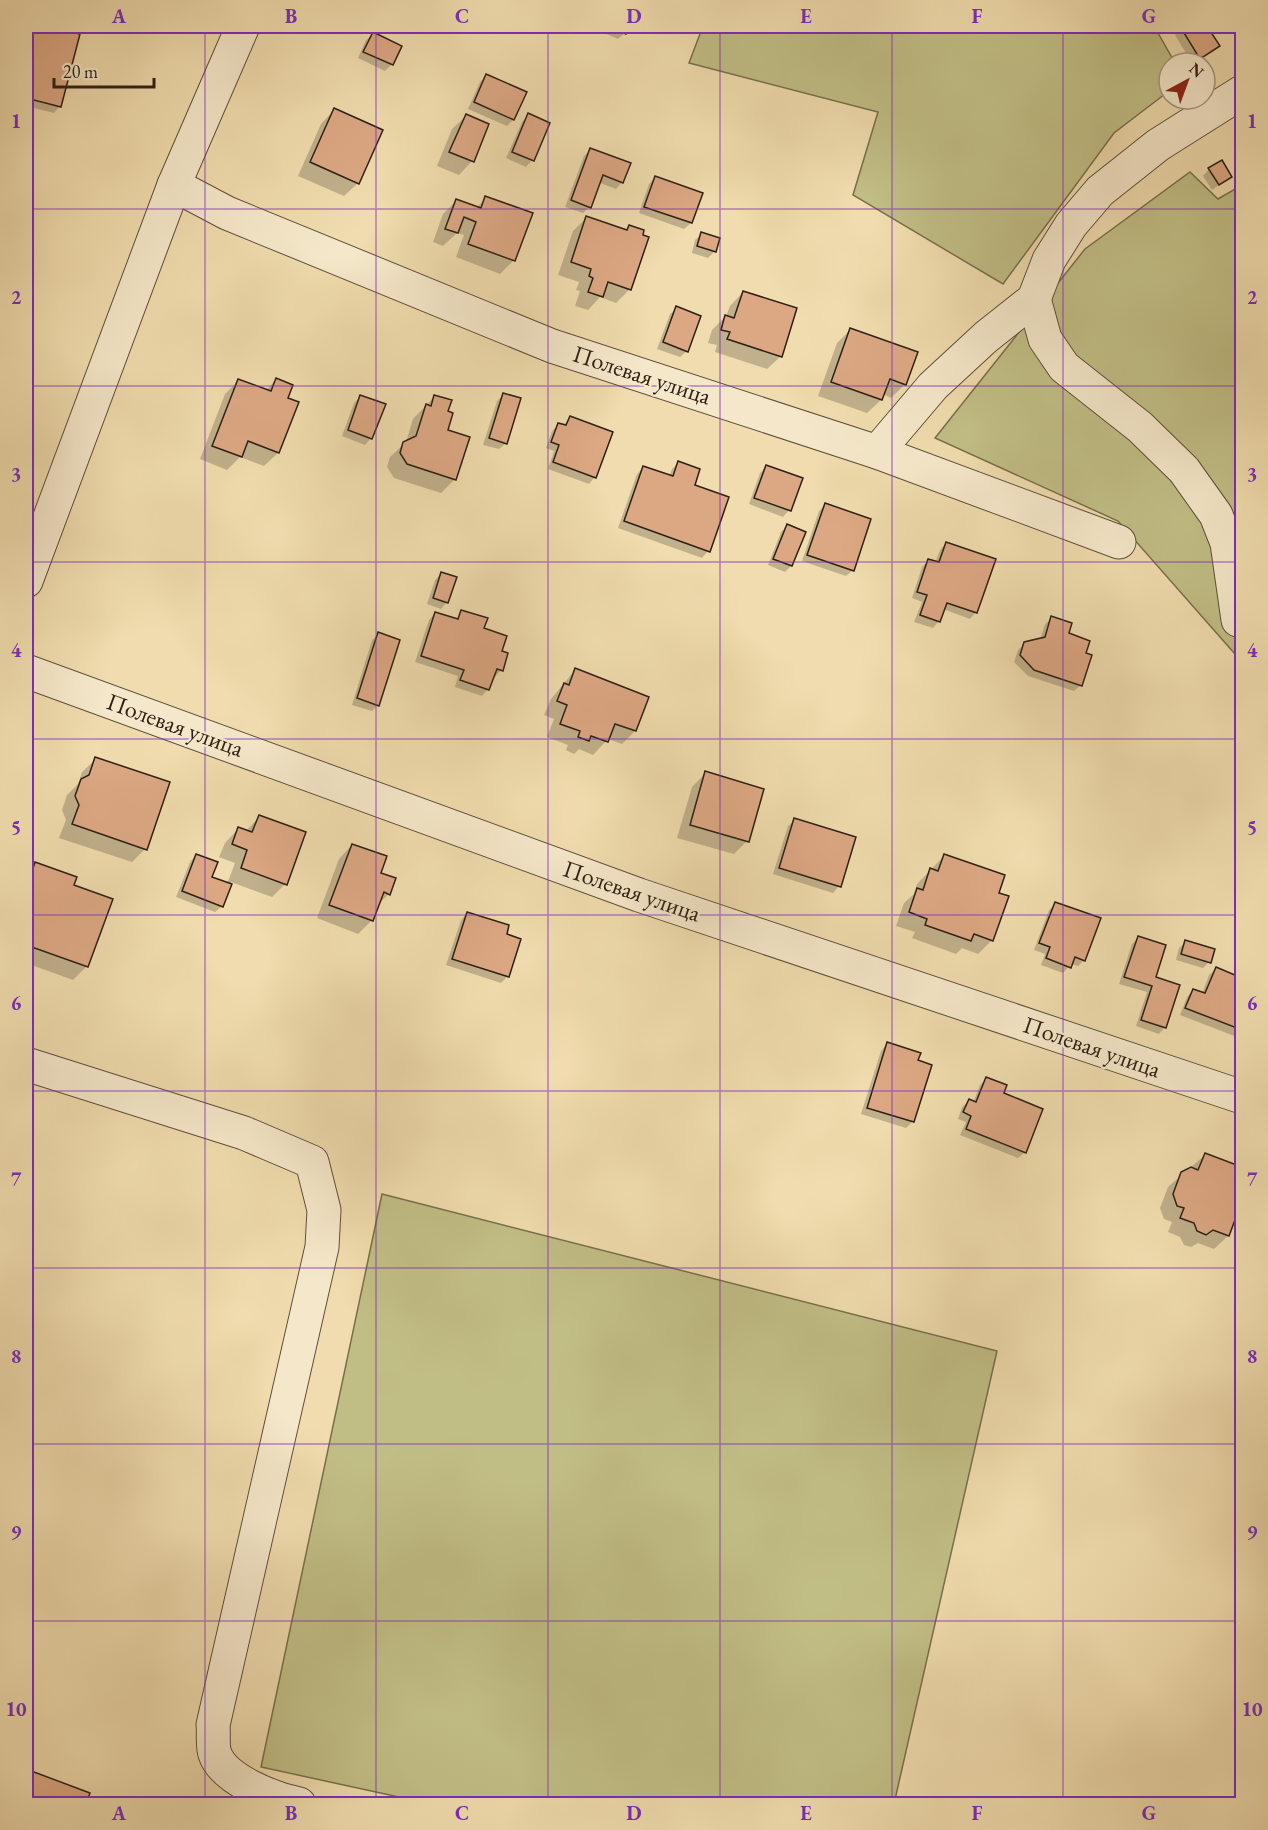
<svg xmlns="http://www.w3.org/2000/svg" width="1268" height="1830" font-family="'EB Garamond',serif">
<rect width="100%" height="100%" fill="#f0dcae"/>
<filter id="stains"><feTurbulence type="fractalNoise" baseFrequency=".00333" numOctaves="4"/><feColorMatrix values="0 0 0 0 .2 0 0 0 0 .09 0 0 0 0 .02 0 0 0 .5 -.17"/></filter>
<radialGradient id="worn" r=".72"><stop offset=".6" stop-color="#630" stop-opacity="0"/><stop offset="1" stop-color="#630" stop-opacity=".3"/></radialGradient>
<g fill="#c1be85" stroke="#776f4c" stroke-width="1.5">
<polygon points="703,26 1161,26 1158,33 1175,63 1169,63 1169,91 1114,133 1003,284 853,195 878,112 689,63"/>
<polygon points="1190,172 1218,199 1242,185 1242,662 1118,521 935,438 1085,249"/>
<polygon points="382,1194 997,1351 894,1804 431,1804 261,1767"/>
</g>
<g fill="#0003">
<polygon points="34,26 80,26 72,33 60,106 54,113 26,106 29,150 26,154 26,43 29,31"/>
<polygon points="588,26 628,26 625,33 618,39"/>
<polygon points="1187,26 1206,26 1218,46 1195,63 1192,63 1175,35"/>
<polygon points="373,34 400,46 391,65 385,71 358,58 366,40"/>
<polygon points="486,76 513,120 507,126 468,109 480,82"/>
<polygon points="334,110 358,183 344,196 298,176 321,124"/>
<polygon points="528,115 532,160 526,167 506,158 522,122"/>
<polygon points="466,116 472,161 459,175 437,166 452,129"/>
<polygon points="590,150 622,182 616,189 598,182 589,207 583,213 565,207 584,156"/>
<polygon points="1242,153 1242,168 1237,159"/>
<polygon points="1209,169 1230,177 1212,190 1203,176"/>
<polygon points="655,178 691,223 684,229 639,213 649,184"/>
<polygon points="486,198 514,260 500,274 456,257 464,235 457,233 443,246 433,242 443,214 456,201 476,208"/>
<polygon points="586,218 625,231 630,226 630,289 616,303 600,297 588,310 575,306 580,291 576,290 579,282 558,275 573,231"/>
<polygon points="702,234 715,251 708,258 692,253 695,240"/>
<polygon points="743,292 781,356 767,369 715,352 717,345 708,343 712,330 726,316 730,306"/>
<polygon points="677,308 687,351 680,357 657,349 670,314"/>
<polygon points="850,330 905,384 891,398 883,394 881,400 867,413 818,396 837,343"/>
<polygon points="239,380 266,390 276,380 286,398 297,402 278,453 264,466 240,457 227,470 200,459 225,394"/>
<polygon points="503,395 506,443 499,449 483,445 497,401"/>
<polygon points="361,396 371,438 365,445 342,436 354,403"/>
<polygon points="435,396 446,412 446,431 455,479 441,493 394,478 387,467 390,457 406,442 413,419"/>
<polygon points="570,418 595,477 589,484 548,469 554,451 546,448 552,431 559,424 563,426"/>
<polygon points="678,463 693,485 708,551 702,558 618,528 637,474 643,468 669,477 672,469"/>
<polygon points="767,466 801,479 789,510 783,517 749,504 760,473"/>
<polygon points="825,505 853,570 846,576 802,561 819,511"/>
<polygon points="787,526 791,566 785,572 768,565 781,532"/>
<polygon points="946,543 976,612 970,619 943,609 939,621 933,628 914,622 922,602 912,598 922,567 929,560 935,563 940,550"/>
<polygon points="442,573 447,602 441,609 427,604 435,580"/>
<polygon points="462,612 482,629 501,652 501,670 495,677 493,676 488,689 482,696 455,687 458,676 415,662 429,620 435,613 455,620"/>
<polygon points="1052,618 1084,654 1081,685 1074,691 1028,676 1014,662 1018,650 1025,643 1040,640 1045,624"/>
<polygon points="379,634 378,705 372,711 352,705 372,640"/>
<polygon points="575,670 635,731 622,744 608,739 593,755 579,749 574,754 566,750 568,745 547,737 554,719 544,715 551,699"/>
<polygon points="96,759 145,849 132,862 59,838 66,820 62,810 67,795 78,784 82,772"/>
<polygon points="706,773 747,841 734,854 677,838 692,787"/>
<polygon points="260,816 285,884 272,897 231,882 222,906 215,912 176,897 190,862 196,855 210,877 227,884 235,863 219,857 225,843 238,829 245,832"/>
<polygon points="795,820 854,838 839,886 833,893 773,874 788,826"/>
<polygon points="352,845 379,874 389,894 377,905 372,920 358,934 317,918 339,859"/>
<polygon points="944,856 997,894 992,940 978,954 962,948 956,954 912,938 915,932 896,926 904,903 914,894 917,884"/>
<polygon points="36,864 72,886 87,966 73,980 26,963 26,874"/>
<polygon points="1056,903 1084,960 1078,966 1071,964 1063,973 1041,965 1045,954 1034,950 1049,910"/>
<polygon points="467,913 505,935 508,976 501,983 446,965 461,920"/>
<polygon points="1138,938 1154,978 1165,1027 1159,1034 1136,1026 1147,992 1119,984 1132,944"/>
<polygon points="1186,942 1209,962 1203,968 1176,960 1179,948"/>
<polygon points="1216,969 1242,979 1242,1039 1180,1015 1187,997 1193,990 1202,994 1209,975"/>
<polygon points="887,1044 916,1061 913,1121 906,1128 861,1114 881,1051"/>
<polygon points="987,1078 1002,1094 1025,1152 1018,1158 960,1135 966,1122 958,1119 962,1107 969,1101 973,1103 980,1085"/>
<polygon points="1205,1155 1242,1169 1242,1197 1228,1236 1214,1249 1198,1243 1191,1247 1184,1245 1180,1237 1168,1232 1172,1222 1164,1219 1160,1208 1168,1187"/>
<polygon points="26,1771 88,1793 84,1804 26,1804"/>
</g>
<g fill="#dca884" stroke="#2d2014" stroke-width="1.5">
<polygon points="34,26 46,26 80,34 61,107 26,98 26,60"/>
<polygon points="608,26 630,26 626,34"/>
<polygon points="1184,26 1207,26 1220,46 1200,59 1181,28"/>
<polygon points="373,32 402,46 393,65 363,52"/>
<polygon points="486,74 527,92 514,120 474,102"/>
<polygon points="26,104 28,104 31,151 26,151"/>
<polygon points="334,108 383,130 359,184 310,162"/>
<polygon points="528,113 550,123 534,161 512,152"/>
<polygon points="466,114 489,124 474,162 449,152"/>
<polygon points="590,148 631,163 623,183 603,175 591,208 571,200"/>
<polygon points="1222,160 1232,177 1219,185 1208,168"/>
<polygon points="655,176 703,193 692,223 644,207"/>
<polygon points="485,196 533,213 515,261 468,244 476,222 464,217 458,233 445,229 456,199 481,208"/>
<polygon points="586,216 627,230 629,225 644,230 643,235 649,237 631,290 608,282 603,297 588,292 593,278 589,276 591,269 571,262"/>
<polygon points="701,232 720,238 716,252 697,246"/>
<polygon points="743,291 797,308 782,357 727,339 730,332 721,330 725,315 734,318"/>
<polygon points="676,306 701,316 688,352 663,342"/>
<polygon points="850,328 918,352 906,385 890,379 882,400 831,382"/>
<polygon points="276,378 293,385 288,398 299,402 279,453 248,441 242,457 212,446 238,379 271,391"/>
<polygon points="503,393 521,398 507,444 489,438"/>
<polygon points="360,395 386,404 372,439 348,430"/>
<polygon points="434,395 452,400 448,411 453,413 448,430 470,437 456,480 407,464 400,453 403,442 416,436 426,404 431,406"/>
<polygon points="570,416 613,432 596,478 553,462 559,445 551,442 558,423 566,425"/>
<polygon points="678,461 700,469 695,485 729,497 710,552 624,521 643,466 673,476"/>
<polygon points="766,465 803,478 791,511 754,498"/>
<polygon points="825,503 871,519 854,571 807,555"/>
<polygon points="787,524 806,532 792,566 773,559"/>
<polygon points="946,542 996,559 977,613 947,603 940,622 920,615 927,595 917,592 928,559 939,562"/>
<polygon points="441,572 457,577 448,603 433,598"/>
<polygon points="461,610 488,618 484,628 507,636 502,651 508,653 503,671 497,669 489,690 460,680 464,670 421,656 435,612 458,619"/>
<polygon points="1051,616 1072,623 1069,633 1090,641 1086,653 1092,655 1082,686 1034,670 1020,655 1024,642 1045,637"/>
<polygon points="378,632 400,640 379,706 357,698"/>
<polygon points="575,668 649,697 636,731 615,724 608,742 591,736 589,741 578,737 580,731 560,724 567,705 557,701 564,683 569,685"/>
<polygon points="95,757 170,782 147,850 72,824 79,805 75,796 81,779 89,775"/>
<polygon points="705,771 764,789 749,842 690,825"/>
<polygon points="259,815 306,832 287,885 241,868 247,850 232,844 238,827 252,832"/>
<polygon points="794,818 856,837 841,887 779,868"/>
<polygon points="352,844 387,856 381,873 396,878 390,895 384,892 373,921 329,905"/>
<polygon points="196,854 218,862 212,877 232,884 223,907 182,891"/>
<polygon points="944,854 1005,875 999,893 1009,896 993,941 974,934 971,941 925,925 927,919 909,912 917,888 923,890 930,868 938,871"/>
<polygon points="35,862 77,877 74,885 113,899 88,967 26,945 26,890"/>
<polygon points="1055,902 1101,918 1085,961 1075,957 1071,968 1046,958 1050,947 1039,943"/>
<polygon points="467,912 509,925 507,934 521,939 509,977 452,959"/>
<polygon points="1138,936 1166,945 1156,977 1180,985 1166,1028 1141,1020 1152,986 1124,977"/>
<polygon points="1185,940 1215,949 1211,963 1181,954"/>
<polygon points="1216,967 1242,978 1242,1030 1185,1008 1193,989 1205,993"/>
<polygon points="887,1042 921,1053 918,1060 932,1065 914,1122 867,1108"/>
<polygon points="986,1077 1007,1085 1004,1093 1043,1109 1026,1153 966,1129 971,1116 963,1112 969,1099 976,1102"/>
<polygon points="1205,1153 1242,1167 1242,1201 1229,1236 1213,1230 1206,1235 1197,1231 1194,1223 1180,1218 1184,1208 1177,1206 1173,1194 1181,1172 1191,1167 1198,1170"/>
<polygon points="26,1769 90,1793 86,1804 26,1804"/>
</g>
<g fill="none" stroke-linecap="round" stroke-linejoin="round">
<defs>
<g id="minor">
<polyline points="174,185 227,213 552,346 877,452 1119,542"/>
<polyline points="1034,299 1045,339 1064,367 1140,427 1184,470 1216,515 1227,543 1238,620"/>
<polyline points="877,452 933,386 986,337 1034,299 1049,260 1071,225 1100,191 1158,145 1242,92"/>
<polyline points="26,581 174,185 243,26"/>
<polyline points="26,671 639,895 1242,1097"/>
<path d="M26 1064 244 1133 312 1162 324 1210 322 1247 213 1725C214 1733 212 1746 215 1754 224 1780 274 1799 299 1804"/>
</g>
</defs>
<use href="#minor" stroke="#5e4f3a" stroke-width="35"/>
<use href="#minor" stroke="#f5e8ca" stroke-width="33"/>
</g>
<path fill="none" stroke="#7b2cbf" stroke-width="1.5" stroke-opacity="0.55" d="M205 26V1804M376 26V1804M548 26V1804M720 26V1804M892 26V1804M1063 26V1804M26 209H1242M26 386H1242M26 562H1242M26 739H1242M26 915H1242M26 1091H1242M26 1268H1242M26 1444H1242M26 1621H1242"/>
<g text-anchor="middle" stroke-width="4.5" stroke-linejoin="round" paint-order="stroke">
<g font-size="24" fill="#2d2014" stroke="#f5e8ca">
<text transform="translate(642 375) rotate(18)" y="8">Полевая улица</text>
<text transform="translate(175 725) rotate(20)" y="8">Полевая улица</text>
<text transform="translate(632 891) rotate(19)" y="8">Полевая улица</text>
<text transform="translate(1092 1047) rotate(19)" y="8">Полевая улица</text>
</g>
</g>
<rect width="1268" height="1830" fill="none" stroke="#f0dcae" stroke-width="66"/>
<g transform="translate(1187 81) rotate(41)"><circle r="28" fill="#f5e8ca" stroke="#a59881" stroke-width="1.5"/>
<path d="M0-4.5L10 22L0 15L-10 22Z" fill="#8f2418"/>
<text y="-9" font-size="16" font-weight="bold" text-anchor="middle" fill="#2d2014">N</text>
</g>
<path d="M54 78v9h100v-9" fill="none" stroke="#2d2014" stroke-width="3"/>
<text x="63" y="78" font-size="18" fill="#2d2014" stroke="#f5e8ca" stroke-width="4.5" paint-order="stroke">20 m</text>
<rect x="33" y="33" width="1202" height="1764" fill="none" stroke="#7b2cbf" stroke-width="2"/>
<g font-size="20" text-anchor="middle" font-weight="bold" fill="#7b2cbf">
<text x="119" y="23">A</text>
<text x="291" y="23">B</text>
<text x="462" y="23">C</text>
<text x="634" y="23">D</text>
<text x="806" y="23">E</text>
<text x="977" y="23">F</text>
<text x="1149" y="23">G</text>
<text x="16" y="128">1</text>
<text x="1252" y="128">1</text>
<text x="16" y="304">2</text>
<text x="1252" y="304">2</text>
<text x="16" y="481">3</text>
<text x="1252" y="481">3</text>
<text x="16" y="657">4</text>
<text x="1252" y="657">4</text>
<text x="16" y="834">5</text>
<text x="1252" y="834">5</text>
<text x="16" y="1010">6</text>
<text x="1252" y="1010">6</text>
<text x="16" y="1186">7</text>
<text x="1252" y="1186">7</text>
<text x="16" y="1363">8</text>
<text x="1252" y="1363">8</text>
<text x="16" y="1539">9</text>
<text x="1252" y="1539">9</text>
<text x="16" y="1716">10</text>
<text x="1252" y="1716">10</text>
<text x="119" y="1820">A</text>
<text x="291" y="1820">B</text>
<text x="462" y="1820">C</text>
<text x="634" y="1820">D</text>
<text x="806" y="1820">E</text>
<text x="977" y="1820">F</text>
<text x="1149" y="1820">G</text>
</g>
<rect width="100%" height="100%" filter="url(#stains)"/>
<rect width="100%" height="100%" fill="url(#worn)"/>
</svg>
